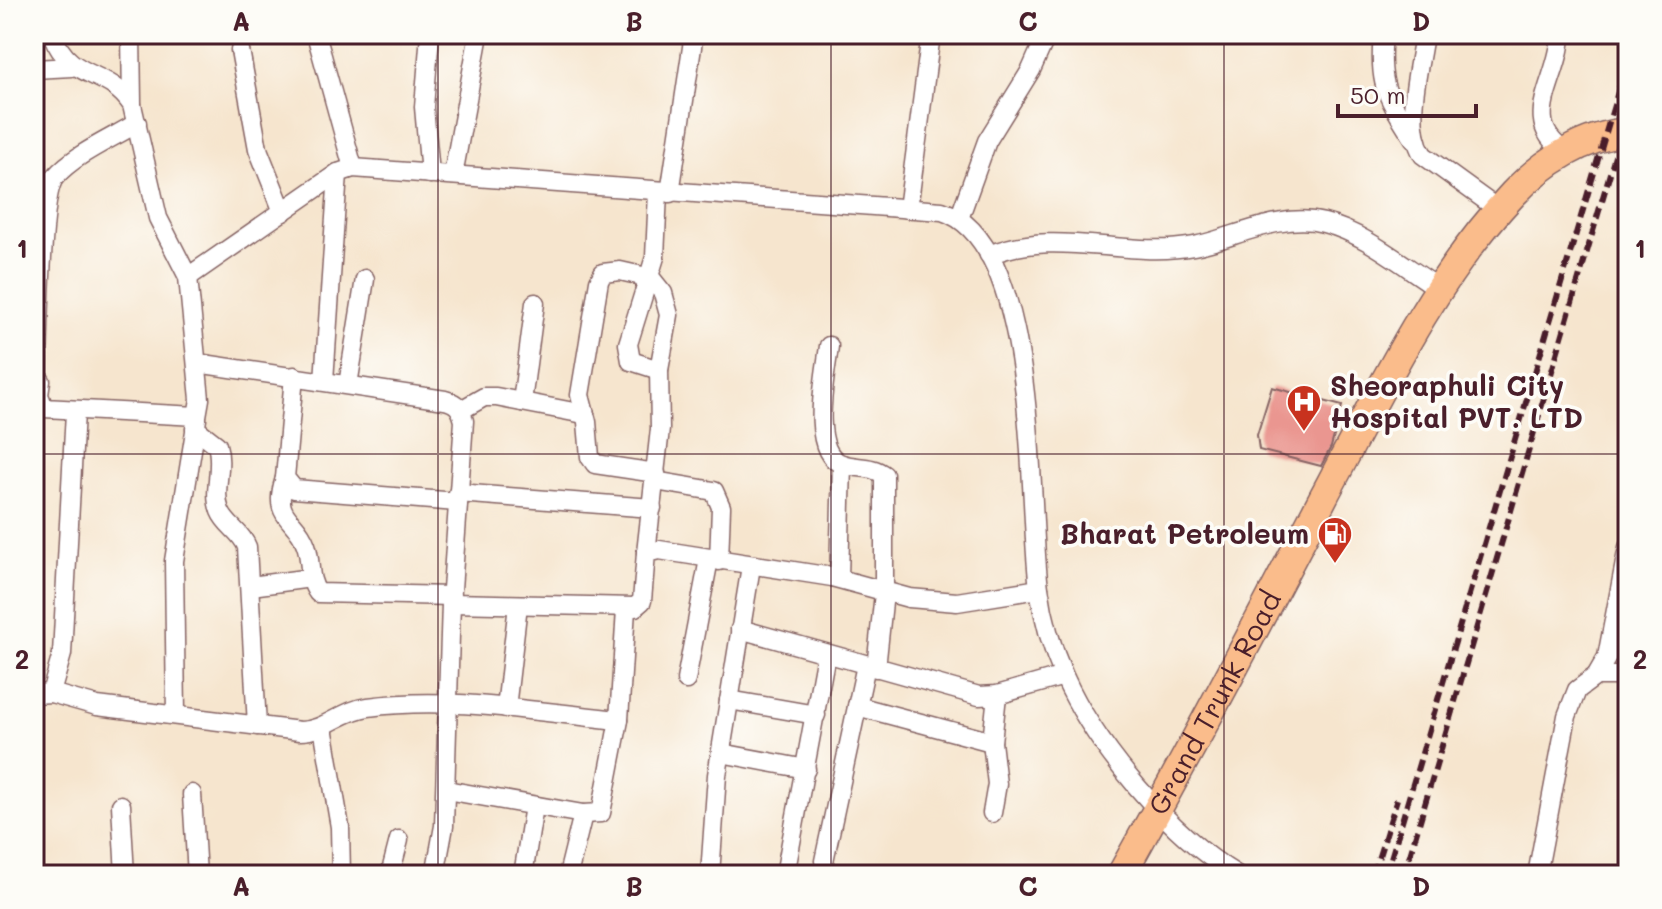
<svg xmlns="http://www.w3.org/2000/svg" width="1662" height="909" font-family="Mali,sans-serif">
<rect width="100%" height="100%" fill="#fdfcf7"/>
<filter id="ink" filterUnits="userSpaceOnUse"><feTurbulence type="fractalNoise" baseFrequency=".0125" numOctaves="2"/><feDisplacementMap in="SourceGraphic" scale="16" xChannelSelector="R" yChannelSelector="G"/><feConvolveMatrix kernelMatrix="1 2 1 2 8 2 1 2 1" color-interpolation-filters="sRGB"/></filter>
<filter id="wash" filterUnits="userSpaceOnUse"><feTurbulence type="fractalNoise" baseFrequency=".006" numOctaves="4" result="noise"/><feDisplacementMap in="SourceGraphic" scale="32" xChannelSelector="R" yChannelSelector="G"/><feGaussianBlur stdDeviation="1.8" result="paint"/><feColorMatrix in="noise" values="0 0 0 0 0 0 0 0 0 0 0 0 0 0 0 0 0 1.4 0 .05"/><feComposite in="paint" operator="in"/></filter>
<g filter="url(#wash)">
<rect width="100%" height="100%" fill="#f6e5ce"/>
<g id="blocks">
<polygon fill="#ea9690" points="1272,387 1342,406 1331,447 1321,466 1259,450 1257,435"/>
</g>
</g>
<g filter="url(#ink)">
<use href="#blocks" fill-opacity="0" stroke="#866464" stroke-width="2"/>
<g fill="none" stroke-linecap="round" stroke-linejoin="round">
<defs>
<g id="street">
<polyline points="131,34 132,103"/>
<polyline points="316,34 353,168"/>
<polyline points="430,34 424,107 430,174"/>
<path d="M1383 34C1378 86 1387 96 1414 139"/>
<path d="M1424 34C1419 71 1403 122 1423 155L1499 210"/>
<path d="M1561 34C1560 80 1517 121 1566 152"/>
<polyline points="240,50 258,149 283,212"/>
<polyline points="34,69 72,67"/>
<polyline points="453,175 479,34"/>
<polyline points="658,192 655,257 628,344 631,361 659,370"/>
<polyline points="670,193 694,34"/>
<polyline points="908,209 931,34"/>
<polyline points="960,216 987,141 1031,70 1047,34"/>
<path d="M989 255C1057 227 1124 259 1194 246 1235 238 1281 212 1324 223 1365 233 1405 267 1440 289"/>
<path d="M188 277 338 173 353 168 942 211C1041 242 1027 501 1039 588 1043 617 1052 649 1064 676 1096 747 1170 835 1237 875"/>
<path d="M829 346C826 373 808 452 842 464 857 469 871 465 884 475V593L876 668"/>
<path d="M197 363 445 400C458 403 461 409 464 421L451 603 444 826 435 875"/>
<path d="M34 372 41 381 39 395 44 408 197 416 200 399 188 277 158 218 132 105C107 67 71 83 52 34"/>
<path d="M38 373C39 341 40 195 55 177 75 154 111 139 137 123"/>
<polyline points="294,376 285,478 294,489 457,502"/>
<polyline points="324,381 338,173"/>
<polyline points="348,385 365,279"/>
<polyline points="522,402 535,303"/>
<polyline points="461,410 484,397 496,397 584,414"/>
<path d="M195 428 217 445C224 467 212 490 220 511 226 526 241 531 247 547L257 726"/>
<path d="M285 478C271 520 296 516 306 545 312 562 307 578 318 593L452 596"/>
<polyline points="655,481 714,491 721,507 719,561"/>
<polyline points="458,493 652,508"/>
<polyline points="646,553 660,429 659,370 669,315 663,293 651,278 620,271 603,273 599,281 580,395 587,422 590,457 595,464 656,473"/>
<polyline points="839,578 842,464"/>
<polyline points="251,586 311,578"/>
<polyline points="451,603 635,607 642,601 646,553 659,550 832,577 909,598 957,602 1039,589"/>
<polyline points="740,629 979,696 997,695 1064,676"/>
<polyline points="1596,676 1628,676"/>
<polyline points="686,680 709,559"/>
<path d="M51 693 97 706 300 731C325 731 342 710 368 707 451 696 536 712 619 720"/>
<polyline points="34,694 51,693 62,654 75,412"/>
<polyline points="729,700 816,715"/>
<polyline points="857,706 992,742"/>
<polyline points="506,708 518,605"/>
<polyline points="176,715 174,561 197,419"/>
<polyline points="323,727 340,827 341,875"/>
<polyline points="721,753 806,769"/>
<polyline points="446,790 583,814 601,813 619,720 626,609"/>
<polyline points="192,794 197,875"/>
<polyline points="121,805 125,875"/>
<polyline points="992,813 997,784 992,742 997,695"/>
<polyline points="824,861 866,665"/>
<polyline points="390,875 399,840"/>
<polyline points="523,875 534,806"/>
<polyline points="568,875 583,814"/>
<polyline points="710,875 717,775 751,566"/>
<polyline points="785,875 826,654"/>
<polyline points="1537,875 1567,716 1577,690 1596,676 1607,657 1628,547"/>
</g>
<g id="primary">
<path id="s1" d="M1121 875C1191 750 1258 623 1324 496 1379 393 1432 280 1513 194 1543 162 1584 136 1628 132"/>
</g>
</defs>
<use href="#street" stroke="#866464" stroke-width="21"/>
<use href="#primary" stroke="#866464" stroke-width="31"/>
<use href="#street" stroke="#fff" stroke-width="18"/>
<use href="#primary" stroke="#fabc8b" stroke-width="28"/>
<g stroke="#4a1f2b" stroke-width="6" stroke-dasharray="12 6" stroke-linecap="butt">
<polyline points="1373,875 1397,799"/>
<polyline points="1386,875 1628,58"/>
<polyline points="1404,875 1628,112"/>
</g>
</g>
</g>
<path fill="none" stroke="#4a1f2b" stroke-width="2" stroke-opacity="0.55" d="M438 34V875M831 34V875M1224 34V875M34 454H1628"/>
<defs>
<symbol id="hospital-pin" viewBox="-11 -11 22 30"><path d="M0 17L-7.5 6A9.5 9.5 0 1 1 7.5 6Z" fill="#c8321e" stroke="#fdfcf7"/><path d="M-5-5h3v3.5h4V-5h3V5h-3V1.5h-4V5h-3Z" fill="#fff"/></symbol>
<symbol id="fuel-pin" viewBox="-11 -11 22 30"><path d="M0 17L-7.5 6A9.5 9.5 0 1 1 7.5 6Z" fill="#c8321e" stroke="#fdfcf7"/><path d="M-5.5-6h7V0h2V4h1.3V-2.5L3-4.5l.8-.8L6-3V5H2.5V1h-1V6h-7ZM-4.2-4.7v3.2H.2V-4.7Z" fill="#fff"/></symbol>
</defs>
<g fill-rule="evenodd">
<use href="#hospital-pin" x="1284" y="382" width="40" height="54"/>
<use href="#fuel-pin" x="1315" y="514" width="40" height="54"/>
</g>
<g text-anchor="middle" stroke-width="7" stroke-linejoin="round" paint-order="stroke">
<g font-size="28" font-weight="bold" fill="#4a1f2b" stroke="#fdfcf7" text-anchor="start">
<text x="1330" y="396">Sheoraphuli City<tspan x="1330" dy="32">Hospital PVT. LTD</tspan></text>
<text x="1309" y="544" text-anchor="end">Bharat Petroleum</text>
</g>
<g font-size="28" fill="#4a1f2b" stroke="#fdfcf7">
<text dy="10" stroke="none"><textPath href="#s1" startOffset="196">Grand Trunk Road</textPath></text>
</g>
</g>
<rect width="1662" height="909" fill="none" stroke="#fdfcf7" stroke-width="88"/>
<path d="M1338 104v12h138v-12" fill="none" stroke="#4a1f2b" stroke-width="4"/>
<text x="1350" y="104" font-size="24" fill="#4a1f2b" stroke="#fdfcf7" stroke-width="6" paint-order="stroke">50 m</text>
<rect x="44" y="44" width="1574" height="821" fill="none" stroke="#4a1f2b" stroke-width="3"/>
<g font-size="26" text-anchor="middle" font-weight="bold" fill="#4a1f2b">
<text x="241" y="31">A</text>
<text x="634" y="31">B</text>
<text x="1028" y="31">C</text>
<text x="1421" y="31">D</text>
<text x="22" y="258">1</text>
<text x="1640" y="258">1</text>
<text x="22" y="669">2</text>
<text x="1640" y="669">2</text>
<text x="241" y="896">A</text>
<text x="634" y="896">B</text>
<text x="1028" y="896">C</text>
<text x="1421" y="896">D</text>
</g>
</svg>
